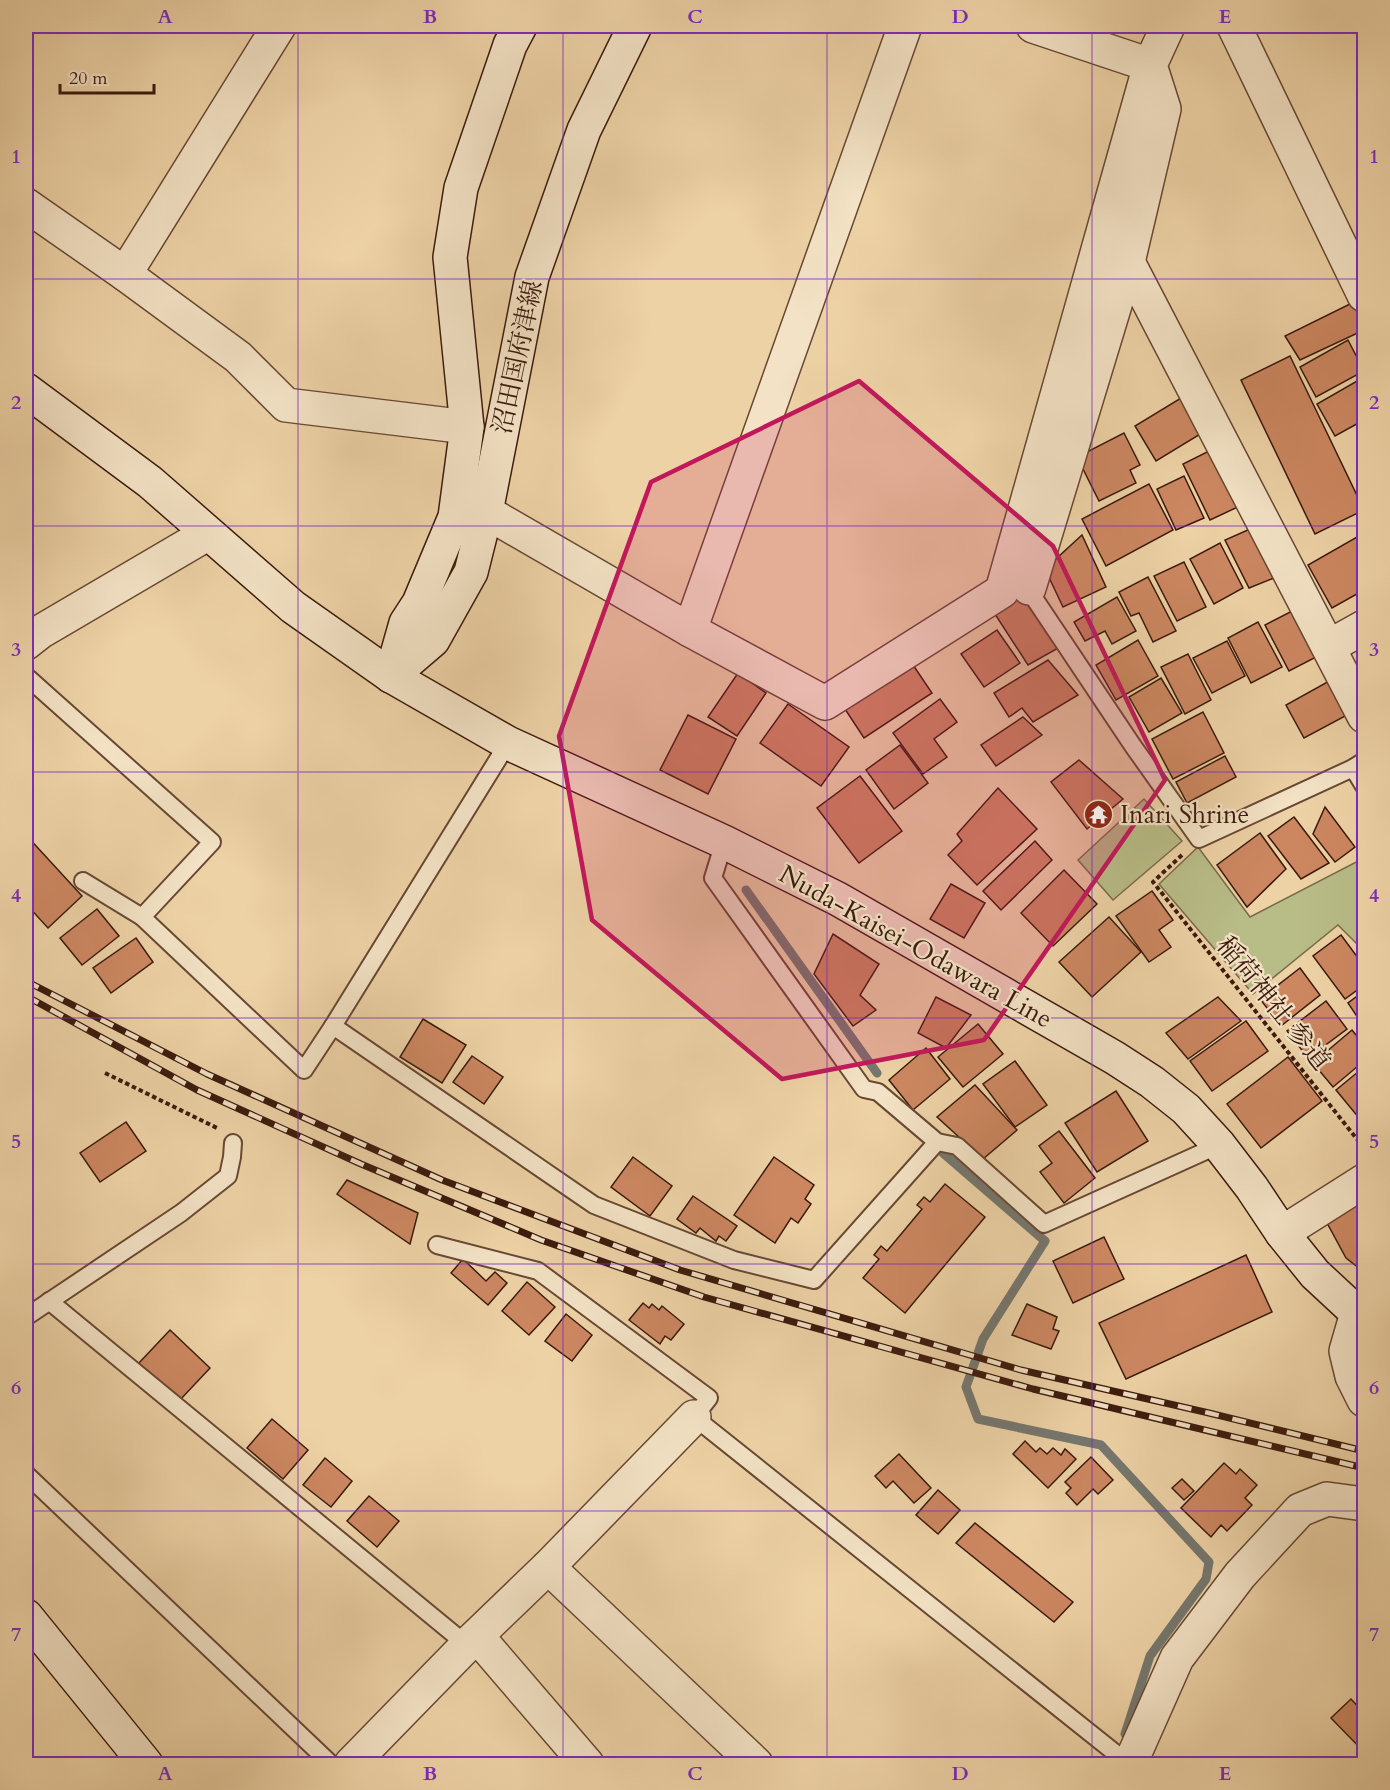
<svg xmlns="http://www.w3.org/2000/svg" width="1390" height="1790" font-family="Cardo,'Noto Serif JP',serif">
<rect width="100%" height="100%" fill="#edd2a6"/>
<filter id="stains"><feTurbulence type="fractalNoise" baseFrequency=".00333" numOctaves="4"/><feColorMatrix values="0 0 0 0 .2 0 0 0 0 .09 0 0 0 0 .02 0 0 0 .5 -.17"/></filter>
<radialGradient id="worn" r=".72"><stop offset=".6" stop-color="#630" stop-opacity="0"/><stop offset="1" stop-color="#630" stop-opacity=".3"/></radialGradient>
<g fill="#b8bc87" stroke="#7a6b4a" stroke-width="1.5">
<polygon points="1144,799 1182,841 1113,900 1078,860"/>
<polygon points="1198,847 1250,917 1364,858 1364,951 1338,925 1253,994 1159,884"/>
</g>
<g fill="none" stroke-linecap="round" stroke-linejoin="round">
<g stroke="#75776f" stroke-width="9">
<polyline points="746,890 877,1073"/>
<polyline points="943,1153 1045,1241 983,1339 966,1387 978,1419 1101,1445 1209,1562 1206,1579 1150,1656 1125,1734"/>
</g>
</g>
<g fill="#cc8761" stroke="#3b1a0d" stroke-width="1.5">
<polygon points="1352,303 1364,323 1364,330 1300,360 1285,336"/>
<polygon points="1348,340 1364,371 1316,397 1300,367"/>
<polygon points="1290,356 1364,510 1315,534 1241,380"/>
<polygon points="1364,377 1364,420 1335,436 1317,404"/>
<polygon points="1181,398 1202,433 1156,461 1135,426"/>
<polygon points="1124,433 1140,465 1130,470 1136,483 1099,501 1077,457"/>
<polygon points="1215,448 1242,505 1210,520 1183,464"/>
<polygon points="1184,476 1204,518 1176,530 1157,489"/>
<polygon points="1149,484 1173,530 1106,566 1082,519"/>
<polygon points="1250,529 1274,578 1249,588 1225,540"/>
<polygon points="1364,533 1364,590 1332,608 1308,565"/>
<polygon points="1082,535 1106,587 1063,607 1045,569"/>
<polygon points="1220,543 1243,588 1214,604 1190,559"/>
<polygon points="1184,562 1206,607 1177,621 1154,576"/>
<polygon points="1148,577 1176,631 1153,642 1139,613 1131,616 1119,592"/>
<polygon points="1023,594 1060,647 1028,665 993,611"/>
<polygon points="1117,597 1136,631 1112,644 1105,631 1085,641 1074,622"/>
<polygon points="1298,608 1322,654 1289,671 1265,625"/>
<polygon points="1258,622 1282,667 1251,683 1228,638"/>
<polygon points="997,630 1020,663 984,687 961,654"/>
<polygon points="1138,640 1158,676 1116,700 1096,665"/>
<polygon points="1227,641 1245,676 1212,693 1193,658"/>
<polygon points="1188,654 1211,700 1185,714 1161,667"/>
<polygon points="909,659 932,693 864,738 841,703"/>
<polygon points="1048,660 1078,695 1033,722 1022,708 1009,717 994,693"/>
<polygon points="738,673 766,693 737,736 708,717"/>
<polygon points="1161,678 1182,713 1149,732 1129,697"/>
<polygon points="1331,680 1349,714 1304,738 1286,705"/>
<polygon points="940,699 957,722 934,739 947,757 923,774 893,733"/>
<polygon points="788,704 849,747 821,786 760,743"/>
<polygon points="1203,712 1224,753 1173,779 1152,739"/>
<polygon points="688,715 736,739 708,794 660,770"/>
<polygon points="1023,717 1042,735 996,766 981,745"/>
<polygon points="900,745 928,783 894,809 866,770"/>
<polygon points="1225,756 1236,777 1187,803 1176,782"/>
<polygon points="1079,760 1123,799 1087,829 1051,782"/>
<polygon points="860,776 902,831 859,863 817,808"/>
<polygon points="998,788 1037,829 977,885 948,855 962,841 957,834"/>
<polygon points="1325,807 1355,847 1335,862 1313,834"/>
<polygon points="1294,817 1329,863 1301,879 1268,836"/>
<polygon points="1260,833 1286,869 1247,907 1217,865"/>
<polygon points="26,835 82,896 48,928 26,904"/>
<polygon points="1035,841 1052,860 1001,910 983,891"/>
<polygon points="1064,870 1097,904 1053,946 1021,913"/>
<polygon points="951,884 985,903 964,938 930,919"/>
<polygon points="1152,891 1173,920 1159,930 1171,947 1149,962 1116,916"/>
<polygon points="97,909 119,936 82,965 60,938"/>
<polygon points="1109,917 1141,952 1092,997 1059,962"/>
<polygon points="833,934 879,964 860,995 876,1010 853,1026 814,974"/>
<polygon points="1341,935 1364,966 1364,985 1345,999 1313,956"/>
<polygon points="136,938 153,962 111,993 93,968"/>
<polygon points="1300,968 1320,995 1281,1026 1260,999"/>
<polygon points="1364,991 1364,1027 1348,1003"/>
<polygon points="936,997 971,1015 946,1048 918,1033"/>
<polygon points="1218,997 1241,1021 1188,1059 1166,1033"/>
<polygon points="1326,1001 1347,1029 1308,1058 1287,1031"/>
<polygon points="423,1019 466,1045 442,1083 400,1057"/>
<polygon points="1246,1021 1268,1051 1212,1091 1190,1061"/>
<polygon points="978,1024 1003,1054 963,1087 938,1057"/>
<polygon points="1352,1030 1364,1045 1364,1061 1333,1087 1313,1063"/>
<polygon points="926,1048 950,1079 913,1110 889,1080"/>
<polygon points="472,1056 503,1077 484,1104 453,1082"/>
<polygon points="1288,1057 1322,1101 1261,1148 1227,1104"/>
<polygon points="1015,1061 1047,1105 1015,1127 983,1084"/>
<polygon points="1364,1067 1364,1124 1336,1090"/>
<polygon points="975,1085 1017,1130 983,1159 937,1117"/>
<polygon points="1116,1091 1148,1141 1097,1172 1065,1123"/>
<polygon points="126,1122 146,1151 100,1182 80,1153"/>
<polygon points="1059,1131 1095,1178 1064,1203 1040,1172 1052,1163 1039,1146"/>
<polygon points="633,1157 672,1186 650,1216 611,1187"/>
<polygon points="774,1157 814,1185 805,1199 811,1204 798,1223 791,1218 775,1243 734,1215"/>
<polygon points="347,1180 418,1213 410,1244 337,1194"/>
<polygon points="945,1184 985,1217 905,1313 863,1278 879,1259 874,1255 881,1246 887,1251 922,1209 917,1205 924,1197 930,1202"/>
<polygon points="693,1196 737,1226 726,1241 719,1236 716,1241 700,1228 696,1233 677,1219"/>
<polygon points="1364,1202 1364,1272 1346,1258 1326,1221"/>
<polygon points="1104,1237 1124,1279 1073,1303 1053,1261"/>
<polygon points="1246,1255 1272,1312 1126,1379 1099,1323"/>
<polygon points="463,1259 486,1281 495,1272 507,1283 488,1305 451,1273"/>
<polygon points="527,1282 555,1307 529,1335 502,1311"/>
<polygon points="643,1303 649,1308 652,1304 659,1310 662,1306 684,1324 671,1340 665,1336 660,1344 629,1320"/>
<polygon points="1027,1304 1057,1317 1053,1329 1059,1331 1051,1349 1012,1335"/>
<polygon points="566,1314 592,1335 572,1361 545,1341"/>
<polygon points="170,1330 210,1368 179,1401 138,1364"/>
<polygon points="272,1419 308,1450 283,1479 247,1448"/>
<polygon points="1025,1441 1036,1452 1040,1448 1047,1454 1053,1448 1061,1455 1065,1449 1076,1459 1048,1488 1013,1454"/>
<polygon points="899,1454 931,1488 914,1503 893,1481 886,1488 875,1476"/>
<polygon points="1091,1457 1113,1480 1098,1494 1093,1489 1077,1505 1066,1493 1071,1488 1065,1482"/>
<polygon points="325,1458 352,1481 331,1507 303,1485"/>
<polygon points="1224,1463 1236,1474 1240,1469 1257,1485 1245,1498 1252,1505 1227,1531 1221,1525 1211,1537 1181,1508"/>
<polygon points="1182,1479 1194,1491 1184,1500 1172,1488"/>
<polygon points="938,1490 960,1510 938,1534 916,1515"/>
<polygon points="369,1496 399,1521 377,1547 347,1521"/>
<polygon points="975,1523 1073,1602 1054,1622 956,1543"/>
<polygon points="1351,1699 1364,1713 1364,1752 1331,1718"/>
</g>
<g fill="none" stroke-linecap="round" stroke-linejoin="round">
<defs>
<g id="lane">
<polyline points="1024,583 1133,746 1199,839 1353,768 1364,761"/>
<polyline points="26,676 212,842 142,917"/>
<polyline points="1353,768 1364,786"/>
<polyline points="724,842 713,878 864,1089 878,1092 937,1142 957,1146 1044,1224 1219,1145"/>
<polyline points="83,881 142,917 304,1070 333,1026 508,743"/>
<polyline points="333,1026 594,1205 734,1260 814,1280 937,1142"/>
<polyline points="437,1245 538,1271 709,1398 694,1417 1129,1764"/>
<polyline points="49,1301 467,1645"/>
<polyline points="26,1317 181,1213 228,1176 232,1157 233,1143"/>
<polyline points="26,1474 331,1764"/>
</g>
<g id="street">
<polyline points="1234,26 1364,295"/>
<polyline points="26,205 125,274 238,357 286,405 467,427"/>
<polyline points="1128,262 1364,716"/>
<polyline points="125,274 279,26"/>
<polyline points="486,512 690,630 825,703 1002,591 1150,65 1033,26"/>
<polyline points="1029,588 1128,262 1164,109 1150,65 1168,26"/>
<polyline points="690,630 905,26"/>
<polyline points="26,643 40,632 207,534"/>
<polyline points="1330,646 1364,627"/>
<polyline points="1282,1233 1364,1181"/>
<polyline points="1357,1313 1346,1351 1352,1376 1364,1400"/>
<polyline points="548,1567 756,1764"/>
<polyline points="477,1636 587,1764"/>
<polyline points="351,1764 467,1645 548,1567 694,1417"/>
<polyline points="1130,1764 1177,1658 1240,1575 1300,1510 1327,1499 1364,1504"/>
</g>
<g id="secondary">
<polyline points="26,390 150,482 293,607 391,676 508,743 724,842 838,899 1115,1058 1152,1082 1186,1109 1219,1145 1252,1188 1282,1233 1315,1274 1357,1313 1364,1317"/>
<polyline points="391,676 433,640 471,572 486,512 532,277 584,130 635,26"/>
<polyline points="391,676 406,623 419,603 455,517 467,427 450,257 461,188 510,45 520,26"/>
<polyline points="26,1616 146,1764"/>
</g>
</defs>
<use href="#lane" stroke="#684833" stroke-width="20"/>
<use href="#street" stroke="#684833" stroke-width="36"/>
<use href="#secondary" stroke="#3b1a0d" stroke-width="36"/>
<g stroke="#3b1a0d" stroke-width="4" stroke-dasharray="4.5 3" stroke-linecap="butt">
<polyline points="1182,855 1153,882 1364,1148"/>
<polyline points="105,1073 217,1128"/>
</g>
<use href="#lane" stroke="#f3e2c5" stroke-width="16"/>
<use href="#street" stroke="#f3e2c5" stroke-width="33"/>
<use href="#secondary" stroke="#f3e2c5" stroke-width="33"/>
<defs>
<g id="rail">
<polyline points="26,981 207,1074 442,1180 680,1270 1021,1370 1209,1413 1364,1451"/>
<polyline points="26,996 197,1090 361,1164 541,1240 704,1297 1033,1389 1364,1468"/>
</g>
</defs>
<use href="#rail" stroke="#3b1a0d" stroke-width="7"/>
<use href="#rail" stroke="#f3e2c5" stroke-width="4.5" stroke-dasharray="14" stroke-linecap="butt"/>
</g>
<path fill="#c2185b" fill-opacity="0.2" stroke="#c2185b" stroke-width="4.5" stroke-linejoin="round" d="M859 381 1053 546 1165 780 984 1040 782 1079 592 920 559 736 651 482Z"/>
<path fill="none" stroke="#7b2cbf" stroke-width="1.5" stroke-opacity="0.55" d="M298 26V1764M563 26V1764M827 26V1764M1092 26V1764M26 279H1364M26 526H1364M26 772H1364M26 1018H1364M26 1264H1364M26 1511H1364"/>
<defs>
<symbol id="temple-disc" viewBox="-11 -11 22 22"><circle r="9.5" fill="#8f2418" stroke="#f3e2c5"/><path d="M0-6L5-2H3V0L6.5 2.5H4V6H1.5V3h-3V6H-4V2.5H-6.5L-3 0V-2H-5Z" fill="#fff"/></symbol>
</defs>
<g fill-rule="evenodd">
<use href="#temple-disc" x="1082" y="798" width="33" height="33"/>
</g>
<g text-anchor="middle" stroke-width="4.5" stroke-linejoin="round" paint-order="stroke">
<g font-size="26" fill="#3b1a0d" stroke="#f3e2c5">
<text transform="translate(517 357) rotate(-78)" y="9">沼田国府津線</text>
<text transform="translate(916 946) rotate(29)" y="9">Nuda-Kaisei-Odawara Line</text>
<text transform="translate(1274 1003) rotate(51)" y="9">稲荷神社 参道</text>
</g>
<g font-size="26" fill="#3b1a0d" stroke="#f3e2c5" text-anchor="start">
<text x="1120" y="823">Inari Shrine</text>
</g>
</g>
<rect width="1390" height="1790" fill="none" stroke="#edd2a6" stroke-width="66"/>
<path d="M60 84v9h94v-9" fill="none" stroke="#3b1a0d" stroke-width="3"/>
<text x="69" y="84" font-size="18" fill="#3b1a0d" stroke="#f3e2c5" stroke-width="4.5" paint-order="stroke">20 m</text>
<rect x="33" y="33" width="1324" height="1724" fill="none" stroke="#7b2cbf" stroke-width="2"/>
<g font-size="20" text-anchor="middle" font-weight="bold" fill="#7b2cbf">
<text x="165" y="23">A</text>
<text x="430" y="23">B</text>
<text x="695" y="23">C</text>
<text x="960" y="23">D</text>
<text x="1225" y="23">E</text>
<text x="16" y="163">1</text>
<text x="1374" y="163">1</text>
<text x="16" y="409">2</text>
<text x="1374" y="409">2</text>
<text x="16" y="656">3</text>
<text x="1374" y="656">3</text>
<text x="16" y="902">4</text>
<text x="1374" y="902">4</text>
<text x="16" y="1148">5</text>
<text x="1374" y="1148">5</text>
<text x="16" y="1394">6</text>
<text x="1374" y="1394">6</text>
<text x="16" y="1641">7</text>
<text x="1374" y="1641">7</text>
<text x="165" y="1780">A</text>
<text x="430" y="1780">B</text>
<text x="695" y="1780">C</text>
<text x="960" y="1780">D</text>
<text x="1225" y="1780">E</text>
</g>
<rect width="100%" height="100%" filter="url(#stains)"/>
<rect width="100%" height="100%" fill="url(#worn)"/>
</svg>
